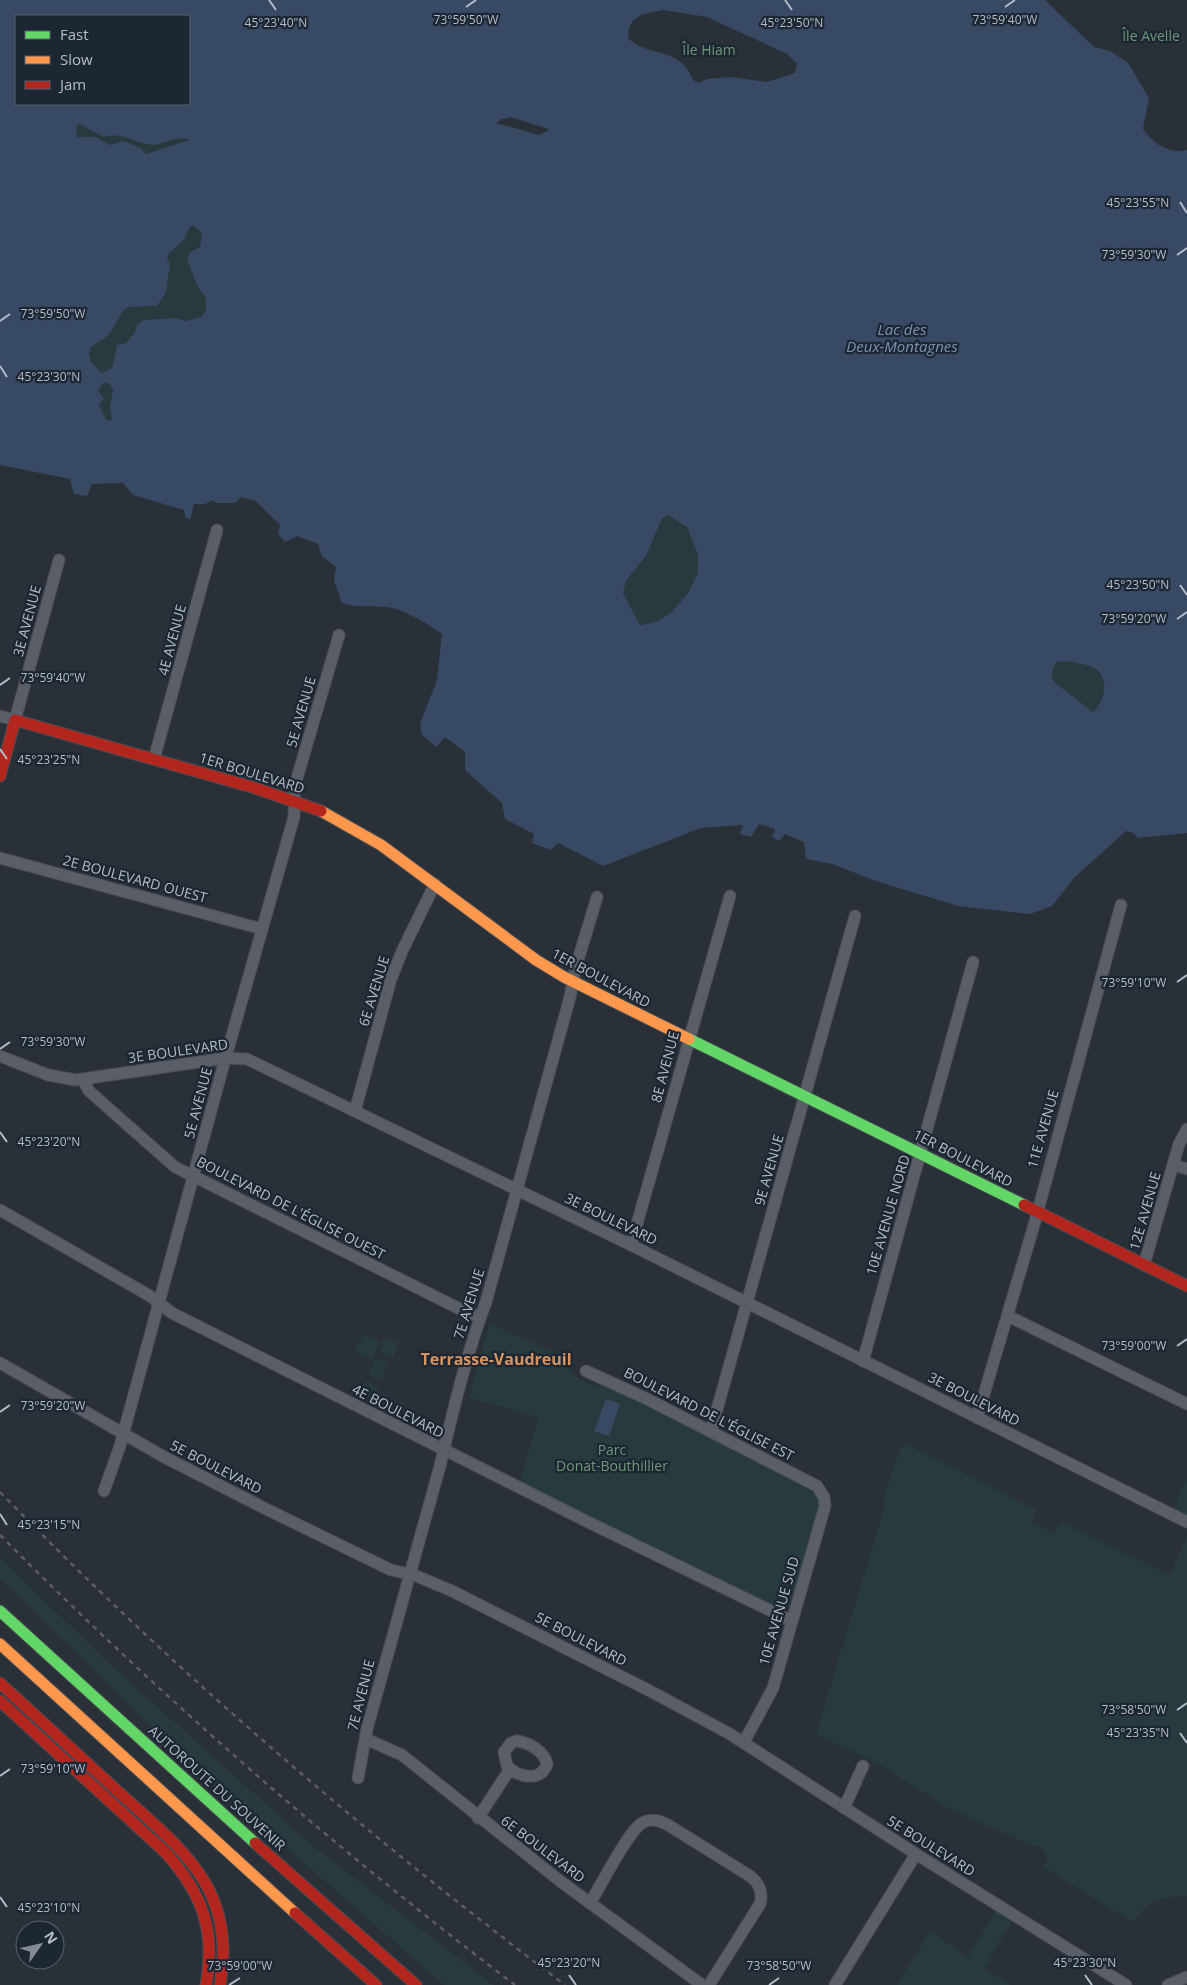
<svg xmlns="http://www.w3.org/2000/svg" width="1187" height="1985" font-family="'Open Sans',sans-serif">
<rect width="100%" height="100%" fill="#2a3038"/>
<g fill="#273a3e">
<polygon points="79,124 147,145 178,137 190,140 146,154 140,148 123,141 110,145 96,137 77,137 76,127"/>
<path d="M193 225 202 233 200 247 194 248C193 257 191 268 193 276 196 288 211 296 206 311 200 329 172 316 159 318 152 318 144 322 137 325 134 336 128 342 117 345L112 369 102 373 91 362 89 353 91 347 109 335 123 311 128 307 157 306 166 293 170 264 167 259 169 253C176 243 185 243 189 228Z"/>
<polygon points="104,382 110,384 114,395 110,407 112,421 106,422 99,405 104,399 98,390 100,385"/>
<polygon points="668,515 687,526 698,555 698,573 688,593 672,612 656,622 640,625 623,593 626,581 646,556 663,519"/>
<path d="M1066 661C1075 663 1090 664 1097 670 1110 683 1104 701 1093 712L1054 682C1050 674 1052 669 1057 662Z"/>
<path d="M491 1324 564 1357C572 1377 577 1379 597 1386L600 1384 641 1399 816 1492 821 1504 792 1604 789 1608 781 1610 520 1484 538 1417 469 1398 488 1329Z"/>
<polygon points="364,1334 380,1342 372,1360 355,1352"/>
<polygon points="385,1337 399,1344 393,1358 379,1351"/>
<polygon points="376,1358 388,1364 380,1380 368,1375"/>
<polygon points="365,1381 379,1388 373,1400 359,1393"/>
<path d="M906 1444 1036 1510 1031 1522 1054 1533 1061 1522 1170 1575 1187 1536V1896C1160 1897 1149 1900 1133 1922L1043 1867 1048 1859 1040 1847 1028 1844 950 1809 877 1763 816 1734 885 1505 882 1503 899 1451Z"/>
<polygon points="1187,1477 1187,1517 1173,1511"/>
<polygon points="0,1558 114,1668 314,1847 494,1985 444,1985 180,1755 0,1578"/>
<polygon points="996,1910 1013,1920 984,1968 1010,1985 897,1985 930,1931 968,1957"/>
</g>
<g fill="#384963" fill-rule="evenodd">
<path d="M0 0H1045L1094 47 1110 51 1128 63 1149 98 1143 129C1153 144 1169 154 1187 150V833L1138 838 1133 833 1126 831 1074 878 1052 906 1030 914 958 906 876 881 832 864 806 859 804 842 785 834 779 841 772 837 775 829 759 824 751 837 740 834 743 825 701 828 603 866 558 843 551 850 532 843 534 834 505 819 502 803 465 770V752L445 737 436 747 422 735 420 724 437 680 442 634C428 624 403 608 385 607 369 605 359 608 342 603L334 581 336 567 322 556 318 544 297 536 285 542 278 534 280 525 256 501 241 497 235 503H217L213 500 205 504H194L190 520 185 517 184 510 133 495 123 483 92 484 87 496 74 494 70 479 0 465ZM663 10 707 17 787 54 797 64 795 73 767 82 729 77 708 79 699 83 693 80C681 46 648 58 628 38 628 15 644 14 663 10ZM16 16H189V104H16ZM511 117 548 129 549 130 539 135 496 123 502 119ZM79 124 104 137C120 132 131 141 146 144 162 148 172 134 189 140L146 154 140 148 123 141 110 145 96 137H77L76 127ZM193 225 202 233 200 247 190 252 187 259 196 283 206 299V310L202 317 186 321 174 318 144 320 137 325 135 332 126 343 117 345 112 368 102 373 91 362 89 353 91 347 109 335 123 311 128 307 157 306 166 293 170 264 167 259 169 253 185 239 189 228ZM104 382 110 384 113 390 110 407 112 420 107 421 99 405 104 399 98 390ZM668 515 687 527 698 555V573L688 593 672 612 656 622 640 625 623 593 626 581 646 556 662 519ZM1066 661C1075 663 1090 664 1097 670 1110 682 1104 701 1093 712L1054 682C1050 674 1052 669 1057 662Z"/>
<polygon points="606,1399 620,1404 609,1436 594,1431"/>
</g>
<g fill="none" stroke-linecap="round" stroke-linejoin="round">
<defs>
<g id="street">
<polyline points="0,716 15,720 59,560"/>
<polyline points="154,759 217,530"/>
<polyline points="0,858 262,929"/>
<polyline points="0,1056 48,1075 76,1080 226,1058 247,1059 631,1245 1187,1522"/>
<polyline points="83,1080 89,1091 175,1167 472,1315 481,1315"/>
<polyline points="355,1111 391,979 403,949 435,884"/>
<polyline points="1174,1165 1187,1169"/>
<polyline points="0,1210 150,1296 172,1313 588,1522 792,1621"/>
<polyline points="631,1245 730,896"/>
<polyline points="1144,1265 1179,1144 1187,1129"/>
<polyline points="1008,1316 1187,1404"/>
<polyline points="863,1361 973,962"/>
<polyline points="0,1363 166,1458 266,1509 391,1570 414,1575 452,1591 652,1692 730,1734 916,1854 1126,1985"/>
<polyline points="586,1371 645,1398 817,1486 824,1497 825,1506 773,1688 744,1742"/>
<polyline points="977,1418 1034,1225 1121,905"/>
<polyline points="711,1431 855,916"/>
<polyline points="104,1491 120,1446 221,1074 294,817 295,785 339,635"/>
<polyline points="366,1739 402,1755 560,1881 702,1985"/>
<path d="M517 1741C530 1743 544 1751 547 1764 541 1783 518 1777 507 1766L504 1752 511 1743Z"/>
<path d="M358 1778 367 1729 440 1466C453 1411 466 1355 486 1302L570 997 575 970 597 897"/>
<polyline points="844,1808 863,1766"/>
<polyline points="478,1818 510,1769"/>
<path d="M590 1903C600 1887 629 1830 642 1823 651 1818 659 1820 668 1825L750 1876C760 1884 763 1892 760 1904L709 1985"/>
<polyline points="835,1985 916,1854"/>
<polyline points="1168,1985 1187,1977"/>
</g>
<g id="fast">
<polyline points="689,1039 1024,1205"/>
<polyline points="0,1611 255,1843"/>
</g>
<g id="slow">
<polyline points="321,811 381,845 536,960 564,977 689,1039"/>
<polyline points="0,1644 295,1913"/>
</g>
<g id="jam">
<polyline points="0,776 15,720 255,788 321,811"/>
<polyline points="1024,1205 1187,1286"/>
<path d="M0 1683C37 1717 75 1752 112 1786 177 1846 238 1885 220 1985"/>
<path d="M0 1701 165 1852C202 1893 216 1930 206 1985"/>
<polyline points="255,1843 416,1985"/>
<polyline points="295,1913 376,1985"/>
</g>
</defs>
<use href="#street" stroke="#484c53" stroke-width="13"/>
<use href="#fast" stroke="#484c53" stroke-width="13"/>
<use href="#slow" stroke="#484c53" stroke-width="13"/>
<use href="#jam" stroke="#484c53" stroke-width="13"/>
<use href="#street" stroke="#5a5e66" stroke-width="11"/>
<use href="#fast" stroke="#63d668" stroke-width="11"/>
<use href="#slow" stroke="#ff974d" stroke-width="11"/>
<use href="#jam" stroke="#b3261e" stroke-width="11"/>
<g stroke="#595d64" stroke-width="2.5" stroke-dasharray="5 5" stroke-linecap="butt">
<path d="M0 1492C175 1672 365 1834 565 1985"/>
<path d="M0 1535C161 1697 333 1847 515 1985"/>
</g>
</g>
<path fill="none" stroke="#b4bcc9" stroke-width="2" d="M269 0 276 10M785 0 792 10M466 7 476 0M1005 7 1015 0M1180 202 1187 213M1177 255 1187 248M0 321 10 314M0 366 7 377M1180 585 1187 595M1177 619 1187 612M0 685 10 678M0 749 7 759M1177 982 1187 975M0 1049 10 1042M0 1132 7 1142M1177 1346 1187 1339M0 1412 10 1405M0 1514 7 1525M1177 1710 1187 1703M1180 1733 1187 1743M0 1776 10 1769M0 1897 7 1907M569 1975 576 1985M1085 1975 1092 1985M229 1985 240 1978M769 1985 779 1978"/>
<g text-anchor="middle" stroke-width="4.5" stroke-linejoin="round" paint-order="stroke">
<g font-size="14" fill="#6b9a76" stroke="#1d2633">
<text x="1151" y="41">Île Avelle</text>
<text x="709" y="55">Île Hiam</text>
<text x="612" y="1455">Parc<tspan x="612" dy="16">Donat-Bouthillier</tspan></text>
</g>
<g font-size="14" fill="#b4bcc9" stroke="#1d2633">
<text transform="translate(27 621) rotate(-75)" y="5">3E AVENUE</text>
<text transform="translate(172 640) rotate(-75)" y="5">4E AVENUE</text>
<text transform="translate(301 712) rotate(-74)" y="5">5E AVENUE</text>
<text transform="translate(252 773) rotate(17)" y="5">1ER BOULEVARD</text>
<text transform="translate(135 879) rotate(15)" y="5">2E BOULEVARD OUEST</text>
<text transform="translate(601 978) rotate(28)" y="5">1ER BOULEVARD</text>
<text transform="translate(374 991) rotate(-73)" y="5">6E AVENUE</text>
<text transform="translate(178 1051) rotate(-8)" y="5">3E BOULEVARD</text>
<text transform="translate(665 1067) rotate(-75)" y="5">8E AVENUE</text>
<text transform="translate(198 1103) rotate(-75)" y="5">5E AVENUE</text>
<text transform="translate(1043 1129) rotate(-74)" y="5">11E AVENUE</text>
<text transform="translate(963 1158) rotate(27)" y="5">1ER BOULEVARD</text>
<text transform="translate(769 1170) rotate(-74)" y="5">9E AVENUE</text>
<text transform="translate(291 1208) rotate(27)" y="5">BOULEVARD DE L'ÉGLISE OUEST</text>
<text transform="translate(1145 1211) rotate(-74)" y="5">12E AVENUE</text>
<text transform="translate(888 1215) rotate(-74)" y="5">10E AVENUE NORD</text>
<text transform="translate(611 1219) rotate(26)" y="5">3E BOULEVARD</text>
<text transform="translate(469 1304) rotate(-73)" y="5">7E AVENUE</text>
<text transform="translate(974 1399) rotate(27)" y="5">3E BOULEVARD</text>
<text transform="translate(398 1411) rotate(27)" y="5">4E BOULEVARD</text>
<text transform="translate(709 1414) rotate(27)" y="5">BOULEVARD DE L'ÉGLISE EST</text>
<text transform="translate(216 1467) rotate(27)" y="5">5E BOULEVARD</text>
<text transform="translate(779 1611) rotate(-74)" y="5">10E AVENUE SUD</text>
<text transform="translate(581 1639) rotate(27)" y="5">5E BOULEVARD</text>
<text transform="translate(361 1695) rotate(-76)" y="5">7E AVENUE</text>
<text transform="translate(217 1788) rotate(42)" y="5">AUTOROUTE DU SOUVENIR</text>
<text transform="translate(931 1846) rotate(32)" y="5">5E BOULEVARD</text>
<text transform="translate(543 1849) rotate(37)" y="5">6E BOULEVARD</text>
</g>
<g font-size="15" font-style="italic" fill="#7c92b1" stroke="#1d2633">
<text x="902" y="335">Lac des<tspan x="902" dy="17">Deux-Montagnes</tspan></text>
</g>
<g font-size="16" font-weight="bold" fill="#d59563" stroke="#1d2633">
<text x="496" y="1365">Terrasse-Vaudreuil</text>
</g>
</g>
<g font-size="12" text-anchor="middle" fill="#b4bcc9" stroke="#1d2633" stroke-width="4.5" stroke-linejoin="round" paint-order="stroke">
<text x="466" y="24">73°59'50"W</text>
<text x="1005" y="24">73°59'40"W</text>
<text x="276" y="27">45°23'40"N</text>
<text x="792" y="27">45°23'50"N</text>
<text x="1138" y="207">45°23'55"N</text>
<text x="1134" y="259">73°59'30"W</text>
<text x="53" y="318">73°59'50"W</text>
<text x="49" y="381">45°23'30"N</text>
<text x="1138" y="589">45°23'50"N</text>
<text x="1134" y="623">73°59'20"W</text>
<text x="53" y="682">73°59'40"W</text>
<text x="49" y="764">45°23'25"N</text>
<text x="1134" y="987">73°59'10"W</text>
<text x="53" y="1046">73°59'30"W</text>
<text x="49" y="1146">45°23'20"N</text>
<text x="1134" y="1350">73°59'00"W</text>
<text x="53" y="1410">73°59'20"W</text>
<text x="49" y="1529">45°23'15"N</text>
<text x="1134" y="1714">73°58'50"W</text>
<text x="1138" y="1737">45°23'35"N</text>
<text x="53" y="1773">73°59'10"W</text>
<text x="49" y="1912">45°23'10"N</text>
<text x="569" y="1967">45°23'20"N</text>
<text x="1085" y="1967">45°23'30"N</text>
<text x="240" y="1970">73°59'00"W</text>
<text x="779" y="1970">73°58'50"W</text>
</g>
<rect x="15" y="15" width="175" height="90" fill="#1d2633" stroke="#59626f"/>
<rect x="25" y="31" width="25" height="8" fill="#63d668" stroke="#59626f"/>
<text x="60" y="40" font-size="15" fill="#b4bcc9">Fast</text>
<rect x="25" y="56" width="25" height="8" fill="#ff974d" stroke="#59626f"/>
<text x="60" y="65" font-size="15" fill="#b4bcc9">Slow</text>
<rect x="25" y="81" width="25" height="8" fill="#b3261e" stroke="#59626f"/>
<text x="60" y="90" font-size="15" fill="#b4bcc9">Jam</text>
<g transform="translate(40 1945) rotate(56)"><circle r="24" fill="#1d2633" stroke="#59626f"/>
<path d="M0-4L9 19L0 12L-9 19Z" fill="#848b96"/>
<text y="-8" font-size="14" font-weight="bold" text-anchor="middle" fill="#b4bcc9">N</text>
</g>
</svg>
